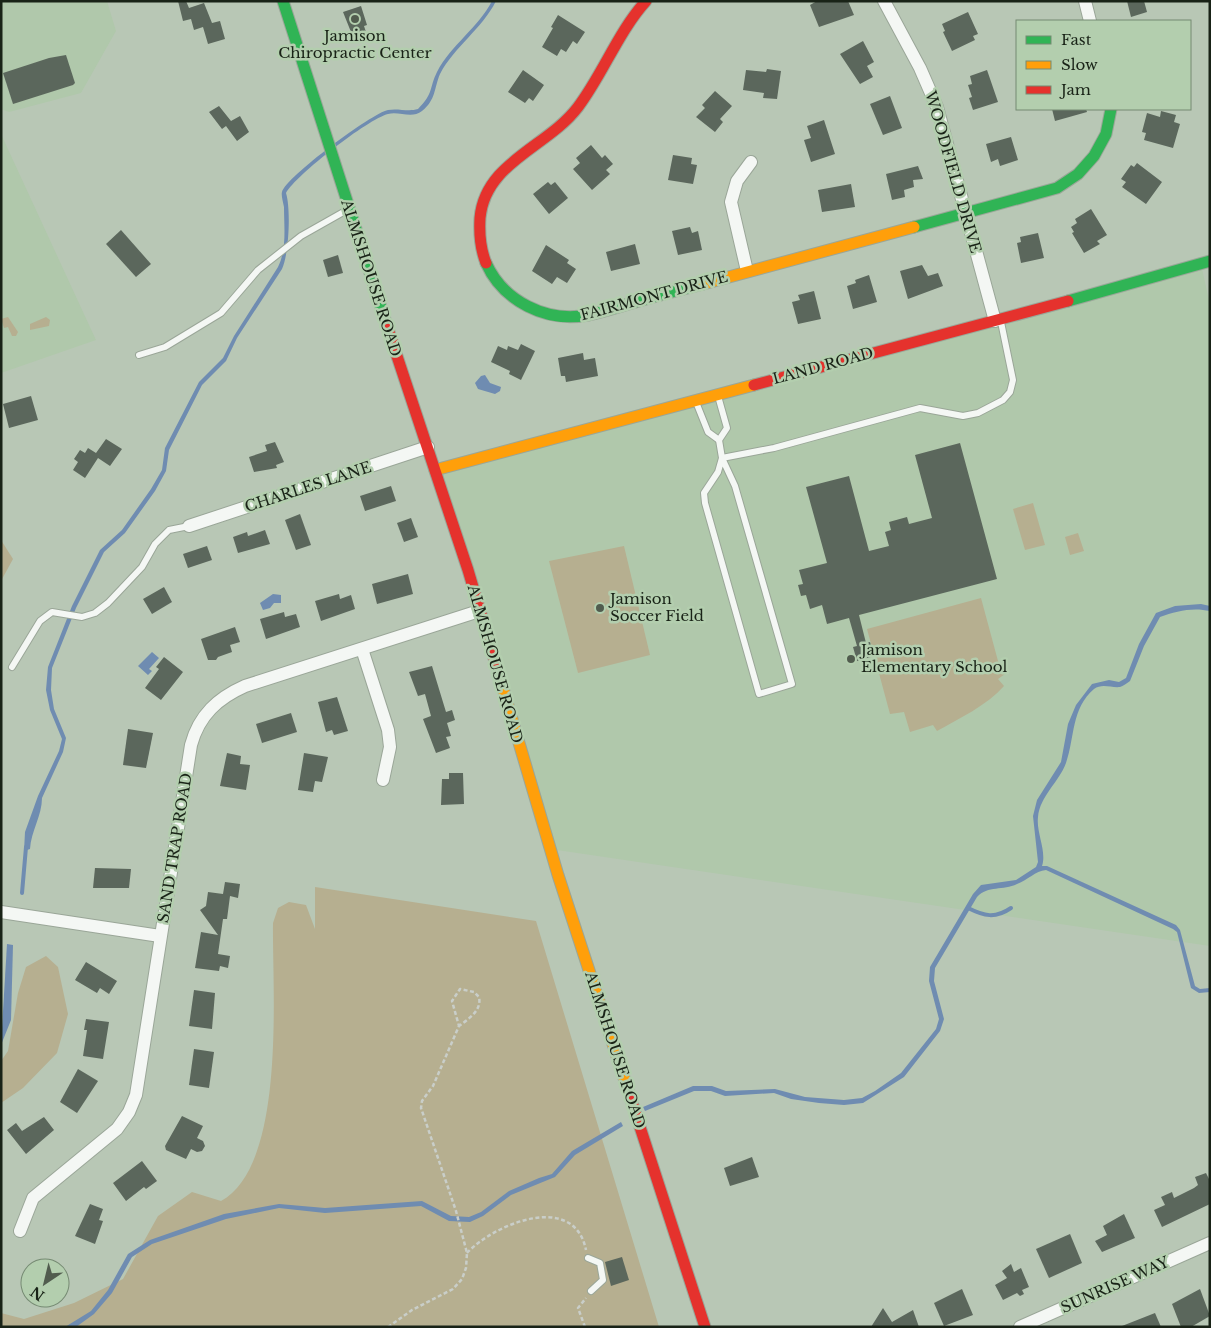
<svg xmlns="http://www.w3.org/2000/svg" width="1211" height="1328" font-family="'Libre Baskerville',serif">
<rect width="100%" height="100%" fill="#b8c7b5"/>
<g fill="#b0c8ab">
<polygon points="1,1 107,1 116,31 81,93 9,112 1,109"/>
<polygon points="1,134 96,340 1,373"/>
<polygon points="1201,264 1210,305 1210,946 550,849 435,470"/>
</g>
<g fill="#b6af90">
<polygon points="8,317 18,332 16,336 12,336 8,327 4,328 1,319"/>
<polygon points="46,317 50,320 49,326 30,330 30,324"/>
<polygon points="1033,503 1045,545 1025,550 1013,509"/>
<polygon points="1078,533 1084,551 1070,555 1065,537"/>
<polygon points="1,540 13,559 1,581"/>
<polygon points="624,546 650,655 578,673 549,561"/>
<path d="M981 598 998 661 1005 674 998 679 1004 686C986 706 960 718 937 731L933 725 910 732 904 712 890 714 867 629Z"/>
<path d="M315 887 536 921 659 1327H1V1313L24 1319 74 1303 123 1279 158 1216 192 1192 221 1201C287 1165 272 989 273 923L278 908 289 902 306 905 315 929Z"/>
<polygon points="46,956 58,967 68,1014 57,1053 23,1088 1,1103 1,1061 8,1051 18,993 26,967"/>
</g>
<g fill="#6f8cb1">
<path d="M492 1H496C482 29 454 47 440 74 434 88 436 100 422 111 412 119 399 111 388 114 368 119 296 175 286 193 291 209 289 254 282 269L237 338 226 361 202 385 169 450 166 471 155 491 125 533 104 552 76 608 52 668 51 690 54 709 66 738 63 752 42 798C42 816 31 831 30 849L24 851 25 832 38 796 59 751 62 739 50 710 46 690 48 667 72 606 100 550 122 530 151 489 162 470 165 448 199 382 223 358 234 336 278 267C287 249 284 226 284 207 283 202 281 195 282 192 286 177 372 113 388 110 398 108 408 112 418 109 434 93 429 88 437 72 451 45 478 28 492 1Z"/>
<polygon points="485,375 490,383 501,387 500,391 495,394 478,389 475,383 481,376"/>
<polygon points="273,594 281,595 281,603 274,603 270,608 263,610 260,603"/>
<path d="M1201 604 1210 606V611C1193 607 1176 611 1160 617L1144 646 1130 681C1127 683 1123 686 1120 687 1111 688 1102 683 1094 689 1071 709 1075 737 1066 763 1059 782 1040 796 1038 817 1036 833 1047 851 1042 866H1047L1176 925 1180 930 1195 986 1200 989 1210 988V992L1199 993 1191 988 1177 932 1173 929 1046 870C1035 871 1028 880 1017 884 1003 891 988 885 977 897L935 968 934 981 944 1019 940 1031 904 1077 863 1103 844 1105 819 1103 791 1099 774 1093 725 1096 711 1091H694L645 1111 643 1107 693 1086H712L726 1091 775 1089 805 1097 844 1100 862 1098 875 1091 901 1073 936 1029 939 1019 929 981 930 967 973 894 981 885 1016 880 1036 867 1038 862 1033 816 1037 800 1061 762 1068 724 1076 705 1092 684 1109 680 1119 682 1126 678 1139 644 1156 613 1175 606Z"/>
<polygon points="152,652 159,658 149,669 152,671 148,675 138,666"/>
<polygon points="7,944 13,945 11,1020 1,1045"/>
<polygon points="621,1122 623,1126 575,1155 555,1177 511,1195 483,1216 470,1222 449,1221 421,1206 325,1213 279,1208 226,1219 152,1244 132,1257 112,1293 94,1314 76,1327 65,1327 91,1311 108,1290 128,1254 150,1240 224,1214 279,1204 325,1208 422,1201 451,1216 469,1217 481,1212 509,1191 539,1178 552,1174 572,1151"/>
</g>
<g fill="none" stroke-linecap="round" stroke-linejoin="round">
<g stroke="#6f8cb1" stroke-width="4">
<polyline points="22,893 26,847"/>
<path d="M968 908C984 916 995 919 1011 908"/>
</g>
</g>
<g fill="#5b675c">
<polygon points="178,1 186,1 189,8 204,3 212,23 220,21 225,39 208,44 203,27 194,30 191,19 183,21"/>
<polygon points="817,1 848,1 854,15 819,27 810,5"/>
<polygon points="1127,1 1144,1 1147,12 1131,17"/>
<polygon points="361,6 367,25 364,26 366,32 353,37 343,12"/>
<polygon points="968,12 978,34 973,36 975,40 952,51 943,32 945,31 942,24"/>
<polygon points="558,15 585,32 577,44 573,41 566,52 561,49 557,56 542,47 553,28 551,27"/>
<polygon points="863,41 874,62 867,66 873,77 860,84 840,54"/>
<polygon points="66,55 75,83 73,85 13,104 3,73 49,58"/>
<polygon points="767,69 781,71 777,99 763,98 764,93 743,90 746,70 766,72"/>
<polygon points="523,70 544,85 533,101 529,98 525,103 508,92"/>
<polygon points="987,70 998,102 973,110 969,98 972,97 968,85 972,84 970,76"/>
<polygon points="715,91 732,106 720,119 723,122 715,132 696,117 705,108 702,105"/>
<polygon points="890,96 902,128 883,135 870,104"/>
<polygon points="219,106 231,121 240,116 249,132 237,141 226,126 222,129 209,112"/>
<polygon points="1052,109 1086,109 1087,112 1055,121"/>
<polygon points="1161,111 1176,115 1174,122 1180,124 1173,148 1144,140 1146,133 1142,132 1147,113 1160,117"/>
<polygon points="824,120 835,154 811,162 804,140 811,138 807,126"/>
<polygon points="1011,137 1018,160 1000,166 998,159 991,162 986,144"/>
<polygon points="591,145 602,158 605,155 613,164 606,170 610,174 592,190 573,169 580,163 576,158"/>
<polygon points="673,155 692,158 691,164 697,165 693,184 668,180"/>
<polygon points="1137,163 1162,182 1146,204 1122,187 1126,182 1121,179 1131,165 1134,167"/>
<polygon points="918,166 923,179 913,180 914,187 904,190 905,197 892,200 886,174"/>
<polygon points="548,182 551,185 555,182 568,198 549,214 533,194"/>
<polygon points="851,184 855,207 822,212 818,190"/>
<polygon points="1091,209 1107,235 1097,241 1100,244 1084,253 1072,233 1074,232 1071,227 1077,223 1075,219"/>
<polygon points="690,227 692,233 698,231 702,250 678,255 672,231"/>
<polygon points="121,230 151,264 136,277 106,244"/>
<polygon points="1038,233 1044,258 1021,263 1017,243 1021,242 1020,237"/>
<polygon points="635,244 640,264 611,271 606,252"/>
<polygon points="546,245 569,260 567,263 576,269 567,283 557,277 552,284 532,271"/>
<polygon points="338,255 343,273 328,277 323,260"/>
<polygon points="922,265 928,276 938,273 943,286 908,299 900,271"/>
<polygon points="869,275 877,302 853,309 847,286 856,283 855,280"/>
<polygon points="814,291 821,319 798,324 792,302 800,300 798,295"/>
<polygon points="521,344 535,351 521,380 509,374 510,371 491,362 498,346 507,350 508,346 518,350"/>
<polygon points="583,353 584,360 595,358 598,376 566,382 565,376 561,376 558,358"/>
<polygon points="31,396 38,420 9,428 3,404"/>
<polygon points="106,439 122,449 110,466 98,458 85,478 73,470 78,462 74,459 80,450 85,453 88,448 96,453"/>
<polygon points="275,442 284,462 276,465 277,468 254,472 249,457 267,451 265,445"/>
<polygon points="960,443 997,579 859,615 866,643 870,642 874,656 857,661 853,647 857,646 849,618 827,624 822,605 810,609 806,595 801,596 798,585 803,584 799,570 827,563 806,487 849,476 869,551 889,546 885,532 891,530 889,522 907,517 909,524 932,518 915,455"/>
<polygon points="391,486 396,501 365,511 360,496"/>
<polygon points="300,514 311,545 296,550 285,520"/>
<polygon points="411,518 418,537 404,542 397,523"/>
<polygon points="265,530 270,544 238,553 233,537 247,532 248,536"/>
<polygon points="207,546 212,560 188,568 183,554"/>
<polygon points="408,574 413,594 377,604 372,584"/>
<polygon points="164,587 172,602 152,614 143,599"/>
<polygon points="339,594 340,599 351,595 355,609 321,621 315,601"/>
<polygon points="284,612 285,617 296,614 300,627 266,639 260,619"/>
<polygon points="235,627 240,642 230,645 232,652 218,657 216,660 208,660 201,639"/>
<polygon points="164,657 183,672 161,700 145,688 159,669 156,667"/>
<polygon points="432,666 446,712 452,710 455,720 447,723 451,736 446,737 450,748 436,753 423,719 431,716 425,694 418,696 409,672"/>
<polygon points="337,697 348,731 334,735 332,730 326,732 318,702"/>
<polygon points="291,713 297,732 262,743 256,724"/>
<polygon points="128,729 153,733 146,768 123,765"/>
<polygon points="227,753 241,756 240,764 250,765 246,790 220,786"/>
<polygon points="304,753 328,757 322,782 315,781 313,792 298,790"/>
<polygon points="449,773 463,773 464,804 441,805 442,779 449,779"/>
<polygon points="95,868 131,869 129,888 93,888"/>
<polygon points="225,882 240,884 238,898 230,896 227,919 223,919 218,954 230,956 228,968 220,966 219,971 195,968 201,932 218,935 200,910 206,906 208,892 223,894"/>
<polygon points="86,962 117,981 109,994 100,988 97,993 75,980"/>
<polygon points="194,990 215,993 212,1029 189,1026"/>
<polygon points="86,1019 109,1022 103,1059 83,1056 87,1030 84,1030"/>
<polygon points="194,1049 214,1052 209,1088 189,1085"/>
<polygon points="78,1069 98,1081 77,1113 60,1102"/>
<polygon points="182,1116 203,1126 197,1138 203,1141 205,1146 202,1151 197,1152 191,1149 186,1159 166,1150 165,1146"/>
<polygon points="44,1117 54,1130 26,1154 7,1130 16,1123 22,1131"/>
<polygon points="752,1157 759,1177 730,1186 724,1168"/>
<polygon points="142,1161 157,1181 146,1189 144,1187 126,1201 113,1183"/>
<polygon points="1206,1173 1210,1181 1210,1204 1162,1227 1154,1210 1165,1205 1161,1197 1172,1192 1174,1198 1194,1188 1198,1185 1195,1177"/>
<polygon points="90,1204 103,1209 99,1220 103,1221 95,1244 75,1236"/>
<polygon points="1124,1214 1135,1238 1102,1252 1095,1241 1107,1235 1103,1226"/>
<polygon points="1070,1234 1082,1263 1049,1278 1036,1249"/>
<polygon points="622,1257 629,1280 611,1286 605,1262"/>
<polygon points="1011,1264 1014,1272 1021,1268 1029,1287 1022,1290 1024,1294 1020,1296 1017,1293 1003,1300 995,1285 1007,1278 1002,1271"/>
<polygon points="962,1289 973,1315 944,1326 934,1303"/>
<polygon points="1200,1289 1210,1316 1191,1327 1181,1327 1172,1304"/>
<polygon points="883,1308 892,1322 913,1310 919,1327 871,1327"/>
<polygon points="1155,1313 1161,1327 1122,1327 1122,1326"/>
</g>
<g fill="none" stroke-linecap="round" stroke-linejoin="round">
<defs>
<g id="lane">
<polyline points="139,355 165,347 221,313 258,270 301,236 347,210"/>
<polyline points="718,396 727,428 719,440 722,458 735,486 792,684 759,694 705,503 704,493 718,472 722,458"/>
<polyline points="696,402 708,432 719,440"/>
<polyline points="722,458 774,448 920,408 963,416 978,413 1003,400 1010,392 1013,380 1001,322"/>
<polyline points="12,667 40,621 52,612 82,617 95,613 108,603 142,567 155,544 169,530 189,526"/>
<polyline points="588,1258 600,1263 603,1280 591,1291"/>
</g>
<g id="street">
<polyline points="884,1 920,68 937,107 995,321"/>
<polyline points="1085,1 1090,21"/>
<polyline points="747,271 731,202 737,181 751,162"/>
<polyline points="189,526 428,447"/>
<polyline points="362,649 388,730 390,747 383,780"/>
<polyline points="1,912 160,936"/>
<path d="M20 1231 33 1198 117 1129 129 1112 136 1095 191 745C199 715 218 698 245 686L479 611"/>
<polyline points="1020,1327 1210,1243"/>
</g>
<g id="fast">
<polyline points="283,1 388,329"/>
<polyline points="914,227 1057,188 1078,174 1094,156 1106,134 1111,109"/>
<path d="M486 263C503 301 546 323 588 315 603 312 618 307 632 303 656 296 679 290 703 284"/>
<polyline points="1068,301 1210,261"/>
</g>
<g id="slow">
<polyline points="703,284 914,227"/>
<polyline points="435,470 754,385"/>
<polyline points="499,675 558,875 627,1087"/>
</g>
<g id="jam">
<path d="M486 263C480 248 479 235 480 218 485 162 548 147 578 107 603 74 618 32 646 1"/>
<polyline points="388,329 468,570 499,675"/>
<polyline points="754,385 1068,301"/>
<polyline points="627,1087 705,1327"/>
</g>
</defs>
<use href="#lane" stroke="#9aa698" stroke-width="8"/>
<use href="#street" stroke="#9aa698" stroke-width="14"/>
<use href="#fast" stroke="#9aa698" stroke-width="13"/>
<use href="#slow" stroke="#9aa698" stroke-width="13"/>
<use href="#jam" stroke="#9aa698" stroke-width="13"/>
<g stroke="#c9cec9" stroke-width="2.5" stroke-dasharray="4 2.5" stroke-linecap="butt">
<path d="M467 1253C494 1224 574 1191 586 1250"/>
<path d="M388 1327 412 1310 453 1289 462 1279 466 1268 467 1253 456 1211 421 1108 422 1101 433 1086 459 1026 452 1001 460 989 474 992 479 997C482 1011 468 1019 459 1026"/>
<polyline points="585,1327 578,1308 586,1298"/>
</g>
<use href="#lane" stroke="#f4f7f4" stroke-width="6"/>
<use href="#street" stroke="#f4f7f4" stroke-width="12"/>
<use href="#fast" stroke="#30b455" stroke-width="11"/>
<use href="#slow" stroke="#ff9f0a" stroke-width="11"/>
<use href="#jam" stroke="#e5322d" stroke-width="11"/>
</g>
<g fill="#515c4e" stroke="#b3ceae" stroke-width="2">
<circle cx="355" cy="19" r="5"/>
<circle cx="600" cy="608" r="5"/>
<circle cx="851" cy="659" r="5"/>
</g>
<g text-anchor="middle" stroke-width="5" stroke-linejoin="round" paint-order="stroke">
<g font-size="15" fill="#192317" stroke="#b3ceae" text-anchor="start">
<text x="355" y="41" text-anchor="middle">Jamison<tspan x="355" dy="17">Chiropractic Center</tspan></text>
<text x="610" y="604">Jamison<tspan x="610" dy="17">Soccer Field</tspan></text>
<text x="861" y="655">Jamison<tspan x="861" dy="17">Elementary School</tspan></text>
</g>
<g font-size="15" fill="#192317" stroke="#b3ceae">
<text transform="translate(953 172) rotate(74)" y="5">WOODFIELD DRIVE</text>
<text transform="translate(371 278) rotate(72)" y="5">ALMSHOUSE ROAD</text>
<text transform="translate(654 296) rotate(-15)" y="5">FAIRMONT DRIVE</text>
<text transform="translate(823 366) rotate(-15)" y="5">LAND ROAD</text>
<text transform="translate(308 487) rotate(-18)" y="5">CHARLES LANE</text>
<text transform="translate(495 664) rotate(74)" y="5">ALMSHOUSE ROAD</text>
<text transform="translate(175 848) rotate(-81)" y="5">SAND TRAP ROAD</text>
<text transform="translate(615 1050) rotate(72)" y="5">ALMSHOUSE ROAD</text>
<text transform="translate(1115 1285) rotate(-24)" y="5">SUNRISE WAY</text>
</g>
</g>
<rect width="1211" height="1328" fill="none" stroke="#192317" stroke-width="5"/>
<rect x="1016" y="20" width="175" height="90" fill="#b3ceae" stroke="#758a72"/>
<rect x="1026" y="36" width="25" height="8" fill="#30b455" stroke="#758a72"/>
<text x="1061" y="45" font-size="15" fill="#192317">Fast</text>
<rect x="1026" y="61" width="25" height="8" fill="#ff9f0a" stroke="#758a72"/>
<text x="1061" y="70" font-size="15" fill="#192317">Slow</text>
<rect x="1026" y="86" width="25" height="8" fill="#e5322d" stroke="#758a72"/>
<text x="1061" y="95" font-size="15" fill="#192317">Jam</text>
<g transform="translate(45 1283) rotate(215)"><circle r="24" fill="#b3ceae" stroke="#758a72"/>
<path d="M0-4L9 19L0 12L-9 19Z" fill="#515c4e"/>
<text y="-8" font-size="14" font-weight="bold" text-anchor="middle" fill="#192317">N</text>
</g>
</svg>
